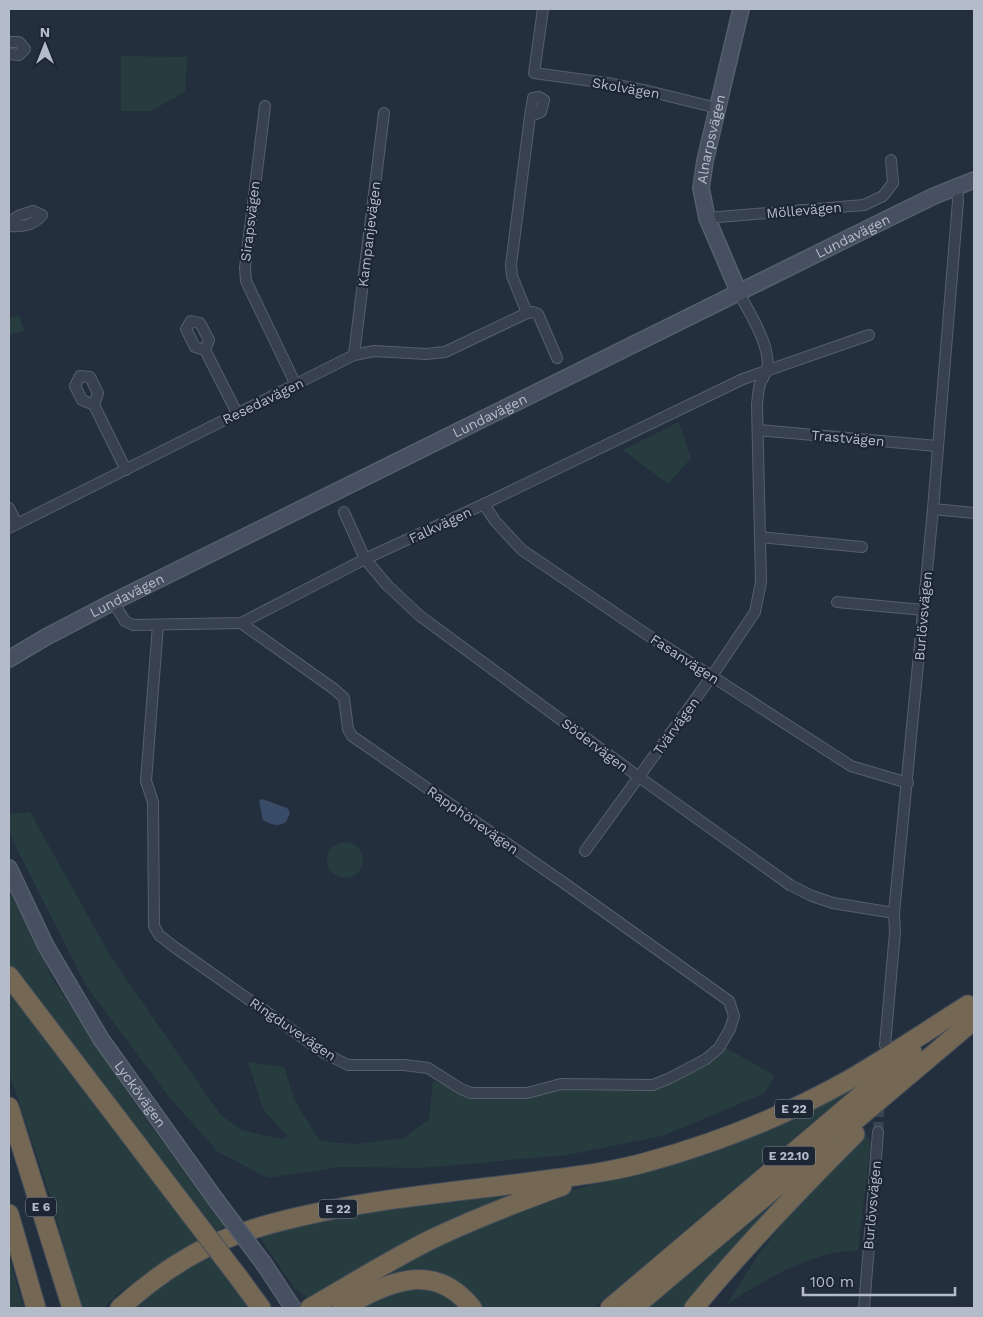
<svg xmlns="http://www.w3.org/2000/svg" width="983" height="1317" font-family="'Work Sans',sans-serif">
<rect width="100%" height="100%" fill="#242f3e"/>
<g fill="#263c3f">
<polygon points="121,56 187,57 185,92 151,111 121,111"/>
<polygon points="19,315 24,331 9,335 9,318"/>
<polygon points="679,422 691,458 668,484 623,450"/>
<polygon points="30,812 111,957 220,1114 241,1130 281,1139 288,1137 263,1109 248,1062 284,1067 295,1101 320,1141 355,1144 404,1138 429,1119 433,1080 460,1093 474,1096 536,1096 560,1088 654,1088 725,1047 775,1076 764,1094 662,1136 567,1155 423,1168 340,1167 268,1178 218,1152 169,1097 86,986 9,833 9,814"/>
<circle cx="345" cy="860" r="18"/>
<polygon points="9,891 54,981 133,1101 224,1226 216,1231 121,1110 9,963"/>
<path d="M9 985 201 1241C167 1260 131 1279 104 1308H81L52 1202 9 1072Z"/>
<polygon points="872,1072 593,1308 478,1308 424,1274 345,1301 398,1263 537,1201 641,1170"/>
<path d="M866 1135 871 1142 858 1250C809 1252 767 1279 727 1304L756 1258 794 1209Z"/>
<polygon points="558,1184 323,1295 307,1298 295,1289 259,1236 307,1222 386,1209"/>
<polygon points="781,1197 688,1308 649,1308"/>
<polygon points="210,1255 248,1308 132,1308 185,1268"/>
<polygon points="9,1258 24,1308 9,1308"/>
<polygon points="425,1287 449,1296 463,1308 364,1308 380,1294"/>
</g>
<path fill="#394c67" d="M262 799 287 808 290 813 286 822C278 827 271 825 263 820L259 801Z"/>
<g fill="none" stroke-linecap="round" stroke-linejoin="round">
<polyline stroke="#3a4453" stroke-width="10" stroke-dasharray="10 5" stroke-linecap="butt" points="878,1132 880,1099"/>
<defs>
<g id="street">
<polyline points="543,9 534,73 607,83 648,91 717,108"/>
<polyline points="9,42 19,42 25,49 19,55 9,54"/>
<polyline points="265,106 245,268 246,281 296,385"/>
<polyline points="707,218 864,205 883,196 893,183 891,160"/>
<path d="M9 223 18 216 33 211 42 215C33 226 22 227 9 226"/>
<polyline points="527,313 533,312 538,314 557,358"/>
<polyline points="205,350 195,347 186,329 191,321 200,323 209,340 205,350 237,413"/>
<polyline points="354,355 384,113"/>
<polyline points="94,405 82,400 75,386 80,376 90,377 98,393 94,405 126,470"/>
<polyline points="758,430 937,446"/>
<polyline points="484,504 495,521 522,550 643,632 851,766 908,783"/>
<polyline points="9,508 17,524"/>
<polyline points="933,509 974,513"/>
<polyline points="344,512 365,559 387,585 420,616 639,777 790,885 812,896 833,903 894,913"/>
<polyline points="9,528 354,355 374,351 426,354 445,352 527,313 512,276 511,265 530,116 541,112 544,100 539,97 533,98 530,116"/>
<polyline points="760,537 862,547"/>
<polyline points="113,602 125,621 133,625 241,623 365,559 484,504 743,379 869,335"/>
<polyline points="837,602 924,610"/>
<polyline points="158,625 146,781 153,802 154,926 159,935 173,946 326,1054 348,1065 404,1065 428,1068 461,1089 471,1093 527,1093 561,1084 653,1085 670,1078 706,1059 719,1048 730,1029 734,1016 729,1001 564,883 352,736 348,729 344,698 334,689 241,623"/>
<path d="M585 851 712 676 755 612 761 582 757 404C758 397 758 390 760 384 762 379 765 375 767 370 772 347 749 312 739 293"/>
<polyline points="885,1045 895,932 894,913 933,509 958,201 957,186"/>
<polyline points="864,1308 878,1132"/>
</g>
<g id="secondary">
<path id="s1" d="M739 293 707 218 701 188 705 161 741 9"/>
<path id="s2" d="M9 659 46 637 113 602 887 219 934 196 974 180"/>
<path id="s3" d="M9 868 46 946 101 1039 216 1200"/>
<polyline points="264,1264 293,1308"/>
</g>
<g id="highway">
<polyline points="9,976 191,1215"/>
<polyline points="9,1107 72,1308"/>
<polyline points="9,1214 36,1308"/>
<polyline points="239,1278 261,1308"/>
<path d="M120 1308C142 1288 167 1269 194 1254 231 1233 274 1222 316 1213 389 1197 464 1191 539 1181 575 1176 612 1172 647 1162 717 1143 784 1116 847 1081 889 1057 928 1030 968 1005"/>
<path d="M310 1308C350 1285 390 1260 432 1239 474 1219 518 1202 562 1186"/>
<path d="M342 1308C387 1283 433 1259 472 1308"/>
<polyline points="610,1308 912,1052"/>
<polyline points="633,1308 974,1020"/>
<path d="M694 1308C744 1247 799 1190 855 1134"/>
</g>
</defs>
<use href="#street" stroke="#565f6c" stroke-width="12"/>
<use href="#secondary" stroke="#565f6c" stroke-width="18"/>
<use href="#highway" stroke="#434c59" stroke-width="21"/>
<use href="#street" stroke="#38414e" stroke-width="10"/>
<use href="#secondary" stroke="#465061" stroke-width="15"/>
<use href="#highway" stroke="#746855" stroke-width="19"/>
<defs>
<polyline id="secondary-bridge" points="216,1200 264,1264"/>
<polyline id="highway-bridge" points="191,1215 239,1278"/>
</defs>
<use href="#secondary-bridge" stroke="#565f6c" stroke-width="18" stroke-linecap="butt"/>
<use href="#highway-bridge" stroke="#434c59" stroke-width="21" stroke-linecap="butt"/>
<use href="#secondary-bridge" stroke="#465061" stroke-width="15"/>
<use href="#highway-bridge" stroke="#746855" stroke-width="19"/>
</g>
<g text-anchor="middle" stroke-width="4.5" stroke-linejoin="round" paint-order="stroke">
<g fill="#1d2633" stroke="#878f9c" stroke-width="1">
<rect x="775" y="1099.5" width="38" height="19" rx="4"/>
<rect x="763" y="1146.5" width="52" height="19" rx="4"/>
<rect x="26" y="1197.5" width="30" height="19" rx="4"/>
<rect x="319" y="1199.5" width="38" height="19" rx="4"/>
</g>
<g font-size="12" font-weight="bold" fill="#b4bcc9">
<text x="794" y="1113">E 22</text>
<text x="789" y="1160">E 22.10</text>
<text x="41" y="1211">E 6</text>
<text x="338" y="1213">E 22</text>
</g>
<g font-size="14" fill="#b4bcc9" stroke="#1d2633">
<text transform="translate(626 88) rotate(10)" y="5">Skolvägen</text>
<text dy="5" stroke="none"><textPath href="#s1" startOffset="162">Alnarpsvägen</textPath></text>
<text transform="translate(804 210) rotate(-5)" y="5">Möllevägen</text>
<text transform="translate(250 221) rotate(-83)" y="5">Sirapsvägen</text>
<text transform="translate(369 234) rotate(-83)" y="5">Kampanjevägen</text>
<text dy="5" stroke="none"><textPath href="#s2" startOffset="944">Lundavägen</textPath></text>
<text transform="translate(263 401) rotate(-26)" y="5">Resedavägen</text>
<text dy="5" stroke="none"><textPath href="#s2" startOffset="539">Lundavägen</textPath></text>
<text transform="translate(848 438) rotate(5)" y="5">Trastvägen</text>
<text transform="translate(440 525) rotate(-25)" y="5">Falkvägen</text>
<text dy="5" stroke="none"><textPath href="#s2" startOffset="134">Lundavägen</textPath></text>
<text transform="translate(923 616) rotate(-85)" y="5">Burlövsvägen</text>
<text transform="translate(685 659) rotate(33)" y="5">Fasanvägen</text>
<text transform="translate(676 726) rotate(-54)" y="5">Tvärvägen</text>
<text transform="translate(595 745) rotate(37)" y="5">Södervägen</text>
<text transform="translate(473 820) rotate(35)" y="5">Rapphönevägen</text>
<text transform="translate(293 1029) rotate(34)" y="5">Ringduvevägen</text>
<text dy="5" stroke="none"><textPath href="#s3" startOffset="262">Lyckövägen</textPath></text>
<text transform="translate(872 1205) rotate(-85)" y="5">Burlövsvägen</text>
</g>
</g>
<rect width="983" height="1317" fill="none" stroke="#b4bcc9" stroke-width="20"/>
<g transform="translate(45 45)" stroke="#1d2633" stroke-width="4" paint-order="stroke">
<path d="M0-4L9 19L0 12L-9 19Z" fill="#b4bcc9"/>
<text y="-8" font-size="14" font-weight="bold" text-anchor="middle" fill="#b4bcc9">N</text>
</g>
<path d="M803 1287v8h152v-8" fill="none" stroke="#b4bcc9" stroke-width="2.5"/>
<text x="810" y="1287" font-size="15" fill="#b4bcc9" stroke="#1d2633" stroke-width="4" paint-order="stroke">100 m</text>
</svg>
